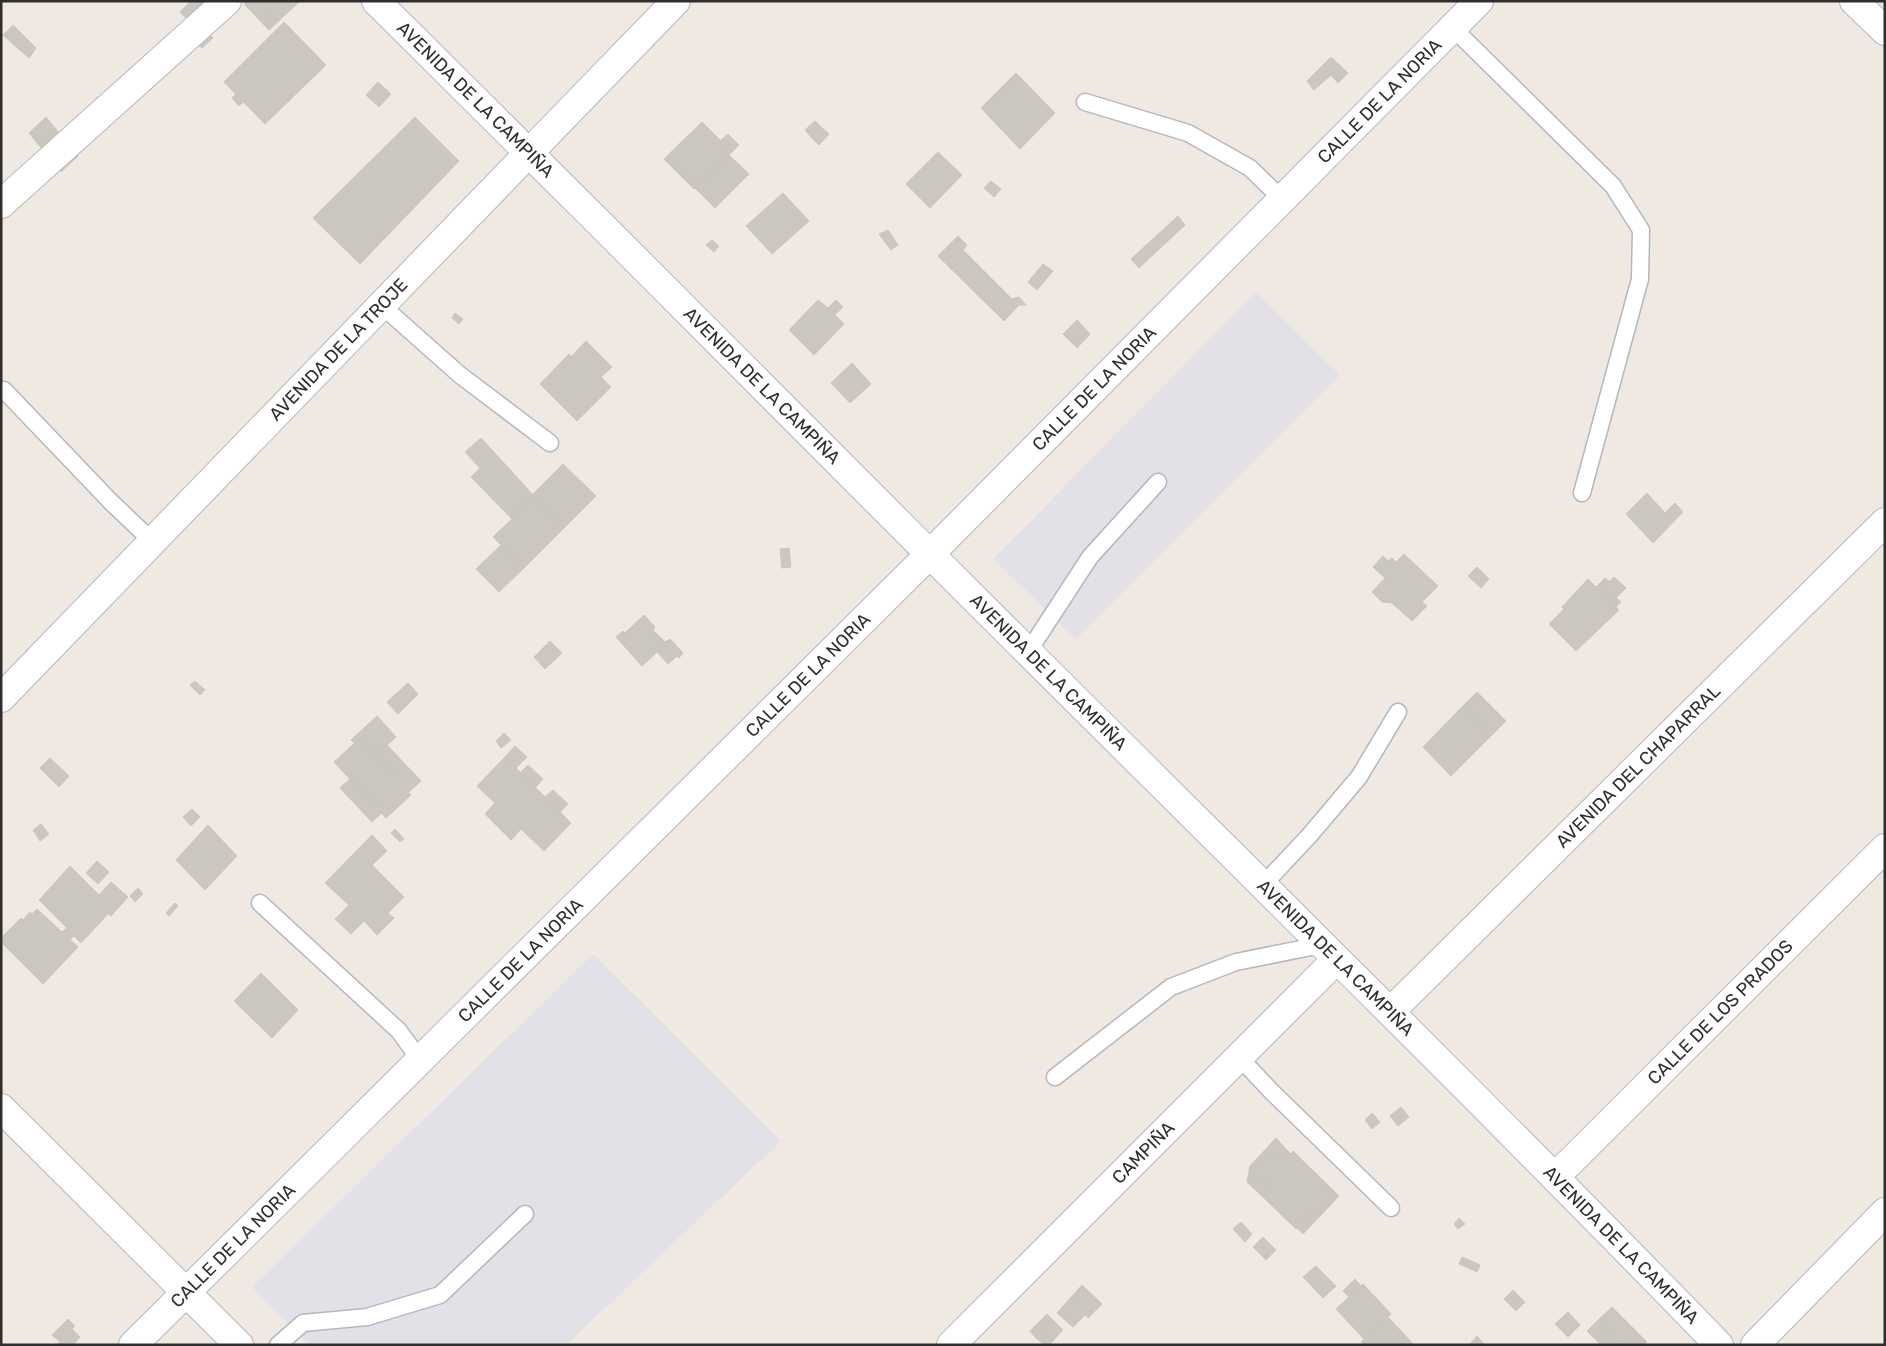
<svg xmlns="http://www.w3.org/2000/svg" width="1886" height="1346" font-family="Rubik,sans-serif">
<rect width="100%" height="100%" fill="#efe9e1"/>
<g fill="#e3e1e8">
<polygon points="1256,292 1340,375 1076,639 993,559"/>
<polygon points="593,954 781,1141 566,1345 309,1345 252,1287"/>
</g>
<g fill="#cbc7bf" stroke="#cbc5ba">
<polygon points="191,1 203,1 215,13 198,30 180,12"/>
<polygon points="247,1 298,1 299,2 269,30 263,24 272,16 258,2 250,10 244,4"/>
<polygon points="258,2 272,16 263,24 250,10"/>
<polygon points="284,22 326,65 265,124 224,82"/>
<polygon points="13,25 36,48 29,58 3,35"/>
<polygon points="208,33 213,38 202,48 198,43"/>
<polygon points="1331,57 1348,73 1338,83 1331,75 1314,90 1307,81"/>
<polygon points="1016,73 1055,113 1020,149 981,108"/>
<polygon points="378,82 391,94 379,107 366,95"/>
<polygon points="236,94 243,102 239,106 232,98"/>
<polygon points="46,117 78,156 61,172 29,133"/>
<polygon points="415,117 459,161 360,264 313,218"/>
<polygon points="815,121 822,128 812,138 805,130"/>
<polygon points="702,122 732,152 694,189 664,159"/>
<polygon points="822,128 829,134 819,145 812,138"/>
<polygon points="728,134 739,145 732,152 720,141"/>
<polygon points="938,152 962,175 930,208 906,184"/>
<polygon points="729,155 749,174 715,208 695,188"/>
<polygon points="991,181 1001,189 994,197 984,188"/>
<polygon points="783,193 809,221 772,254 746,226"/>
<polygon points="1178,216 1185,225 1139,268 1131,259"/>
<polygon points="888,230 898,245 891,250 879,234"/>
<polygon points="958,236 967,245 963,250 1012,299 1019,297 1026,305 1019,305 1004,321 938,256"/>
<polygon points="712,240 719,246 714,252 706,245"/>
<polygon points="1043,264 1053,271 1037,290 1028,282"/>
<polygon points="818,300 828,308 836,300 843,307 835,315 844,324 814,355 789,330"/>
<polygon points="455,313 463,319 459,324 452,318"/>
<polygon points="1077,320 1090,334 1077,348 1063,334"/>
<polygon points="586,341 612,367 601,377 611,387 577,421 540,384 569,354 571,357"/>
<polygon points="852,363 871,384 850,403 831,383"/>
<polygon points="481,438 535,497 512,519 471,477 480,468 465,452"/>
<polygon points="563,464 596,496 565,527 532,495"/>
<polygon points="1647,493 1665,513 1675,503 1683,512 1653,543 1626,514"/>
<polygon points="535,497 565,527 524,568 493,537"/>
<polygon points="501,545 524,568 499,592 476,569"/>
<polygon points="789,548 791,567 782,568 780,549"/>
<polygon points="1404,554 1438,586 1422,602 1427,606 1412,621 1392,603 1382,602 1372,592 1385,578 1373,567 1383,556 1388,561 1392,558 1396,562"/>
<polygon points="1477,567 1489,579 1481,588 1468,576"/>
<polygon points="1614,577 1626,588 1616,598 1621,602 1616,607 1600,591"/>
<polygon points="1605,578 1610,582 1600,591 1596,587"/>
<polygon points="1588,579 1619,610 1576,651 1549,624 1564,609 1562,607"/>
<polygon points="644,615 655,627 653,630 665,642 670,639 683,653 679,658 677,656 668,664 657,652 642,666 616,637 623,631 625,633"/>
<polygon points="550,641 562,653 545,669 534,657"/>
<polygon points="195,681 205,690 200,695 190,685"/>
<polygon points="408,683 418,694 398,714 387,702"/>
<polygon points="1477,692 1506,721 1492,735 1463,706"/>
<polygon points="1463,706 1492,735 1451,776 1423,747"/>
<polygon points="377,716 396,737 375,756 359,739 354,743 351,740"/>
<polygon points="504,733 511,740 501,748 496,741"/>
<polygon points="359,739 411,795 386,818 334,762"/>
<polygon points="387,745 421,781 409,792 375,756"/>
<polygon points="515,746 527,757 516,768 505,757"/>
<polygon points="505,757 571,823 544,851 521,829 511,840 485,814 495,803 477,786"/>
<polygon points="50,758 69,776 59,787 40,768"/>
<polygon points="528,765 543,779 536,787 521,772"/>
<polygon points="350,779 382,813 372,822 340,788"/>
<polygon points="553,790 568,804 560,812 545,797"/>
<polygon points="192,809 200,817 191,826 183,817"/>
<polygon points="41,824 49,834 40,841 33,830"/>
<polygon points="208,825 237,856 205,890 176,860"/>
<polygon points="395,829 404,839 400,842 391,833"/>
<polygon points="372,835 387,851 372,865 404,897 388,913 394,918 377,935 364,921 351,934 335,919 349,905 325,883"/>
<polygon points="97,861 109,872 98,884 86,873"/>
<polygon points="70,866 99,895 111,882 128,897 111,916 108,914 81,943 74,936 70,940 62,932 67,928 39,900"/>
<polygon points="138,888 143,894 135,902 130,896"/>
<polygon points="175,903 178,906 169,916 166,913"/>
<polygon points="37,909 78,947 43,984 1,942 1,938 21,918 23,920 30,912 32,914"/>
<polygon points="261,973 298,1010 272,1038 234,1001"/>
<polygon points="1401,1107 1409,1117 1398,1126 1390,1116"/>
<polygon points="1372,1113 1380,1122 1372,1129 1365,1120"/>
<polygon points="1276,1138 1285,1148 1276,1158 1270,1153 1252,1172 1270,1189 1263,1197 1247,1182 1250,1166"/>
<polygon points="1285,1148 1334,1197 1319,1213 1315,1209 1296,1229 1263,1197 1270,1189 1252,1172 1270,1153 1276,1158"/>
<polygon points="1293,1151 1339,1196 1303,1234 1297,1228 1315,1209 1319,1213 1334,1197 1291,1154"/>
<polygon points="1459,1218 1465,1224 1458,1229 1454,1224"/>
<polygon points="1241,1222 1252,1234 1245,1242 1233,1229"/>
<polygon points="1263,1237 1276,1250 1266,1260 1253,1247"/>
<polygon points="1462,1257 1480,1265 1477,1272 1459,1264"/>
<polygon points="1316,1266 1336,1286 1323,1298 1303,1277"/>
<polygon points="1355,1279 1361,1286 1349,1297 1343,1291"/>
<polygon points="1363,1284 1391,1314 1364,1339 1336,1309"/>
<polygon points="1082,1285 1102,1304 1088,1318 1085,1315 1073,1327 1057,1313"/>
<polygon points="1513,1290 1525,1302 1516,1311 1504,1299"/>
<polygon points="1612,1307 1647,1342 1644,1345 1617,1345 1595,1323"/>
<polygon points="1568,1312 1580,1325 1568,1337 1555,1324"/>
<polygon points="1047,1314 1063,1330 1049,1345 1044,1345 1035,1337 1043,1329 1037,1324"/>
<polygon points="1388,1317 1414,1345 1364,1345 1361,1342"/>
<polygon points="68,1319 75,1326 72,1329 80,1337 73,1345 57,1345 60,1342 52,1335"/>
<polygon points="1595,1323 1603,1330 1617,1345 1601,1345 1587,1331"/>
<polygon points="1037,1324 1043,1329 1035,1337 1030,1331"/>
<polygon points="1477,1336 1485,1345 1469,1345"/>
</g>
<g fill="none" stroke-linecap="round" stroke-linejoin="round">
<defs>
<g id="lane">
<polyline points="1453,28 1613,186 1641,230 1640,279 1582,493"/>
<polyline points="1085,102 1188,133 1250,168 1282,199"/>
<polyline points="381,305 460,375 550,443"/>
<polyline points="4,390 111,502 152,541"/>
<polyline points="1028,652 1090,557 1158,482"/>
<polyline points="1262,886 1309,836 1359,777 1398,712"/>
<polyline points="260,903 399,1031 420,1060"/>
<polyline points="1239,1057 1271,1091 1391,1208"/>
<polyline points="1055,1077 1171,987 1236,962 1321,945"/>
<polyline points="278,1345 303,1323 367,1317 440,1295 525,1214"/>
</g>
<g id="street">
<polyline points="1,204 227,1"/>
<path id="s1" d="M1 698 676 1"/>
<path id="s2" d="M1390 1012 1885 522"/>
<polyline points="1,1108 239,1345"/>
<path id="s3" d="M1556 1176 1885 848"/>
<path id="s4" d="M133 1345 930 554 1479 1"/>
<path id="s5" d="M951 1345 1336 960"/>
</g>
<g id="secondary">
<path id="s6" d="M376 1C589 211 799 424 1011 635 1248 871 1486 1105 1719 1345"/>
<polyline points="1854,1 1885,31"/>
<polyline points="1755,1345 1885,1212"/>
</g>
</defs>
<use href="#lane" stroke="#b4b7c1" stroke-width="19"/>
<use href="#street" stroke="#b4b7c1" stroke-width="30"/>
<use href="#secondary" stroke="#b4b7c1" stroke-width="30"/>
<use href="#lane" stroke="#fff" stroke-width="16"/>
<use href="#street" stroke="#fff" stroke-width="28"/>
<use href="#secondary" stroke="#fff" stroke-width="28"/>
</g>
<g text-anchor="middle" stroke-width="5" stroke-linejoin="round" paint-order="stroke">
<g font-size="18" fill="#2e2e2e" stroke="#fff">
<text dy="6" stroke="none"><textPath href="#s6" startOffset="140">AVENIDA DE LA CAMPIÑA</textPath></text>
<text dy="6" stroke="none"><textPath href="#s4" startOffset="1761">CALLE DE LA NORIA</textPath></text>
<text dy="6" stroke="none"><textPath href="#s1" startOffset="485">AVENIDA DE LA TROJE</textPath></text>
<text dy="6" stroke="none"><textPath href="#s6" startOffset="545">AVENIDA DE LA CAMPIÑA</textPath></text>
<text dy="6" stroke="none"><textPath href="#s4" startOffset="1356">CALLE DE LA NORIA</textPath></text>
<text dy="6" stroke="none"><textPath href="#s6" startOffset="950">AVENIDA DE LA CAMPIÑA</textPath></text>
<text dy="6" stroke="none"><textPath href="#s4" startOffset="951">CALLE DE LA NORIA</textPath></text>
<text dy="6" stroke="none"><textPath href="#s2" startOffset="349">AVENIDA DEL CHAPARRAL</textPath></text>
<text dy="6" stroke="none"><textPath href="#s6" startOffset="1355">AVENIDA DE LA CAMPIÑA</textPath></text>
<text dy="6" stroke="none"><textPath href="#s4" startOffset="546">CALLE DE LA NORIA</textPath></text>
<text dy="6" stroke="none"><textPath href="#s3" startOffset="232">CALLE DE LOS PRADOS</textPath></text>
<text dy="6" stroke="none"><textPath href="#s5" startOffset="272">CAMPIÑA</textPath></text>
<text dy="6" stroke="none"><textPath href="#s6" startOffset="1760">AVENIDA DE LA CAMPIÑA</textPath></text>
<text dy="6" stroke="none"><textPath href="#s4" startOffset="141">CALLE DE LA NORIA</textPath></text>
</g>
</g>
<rect width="1886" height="1346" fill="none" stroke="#2e2e2e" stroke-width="5"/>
</svg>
